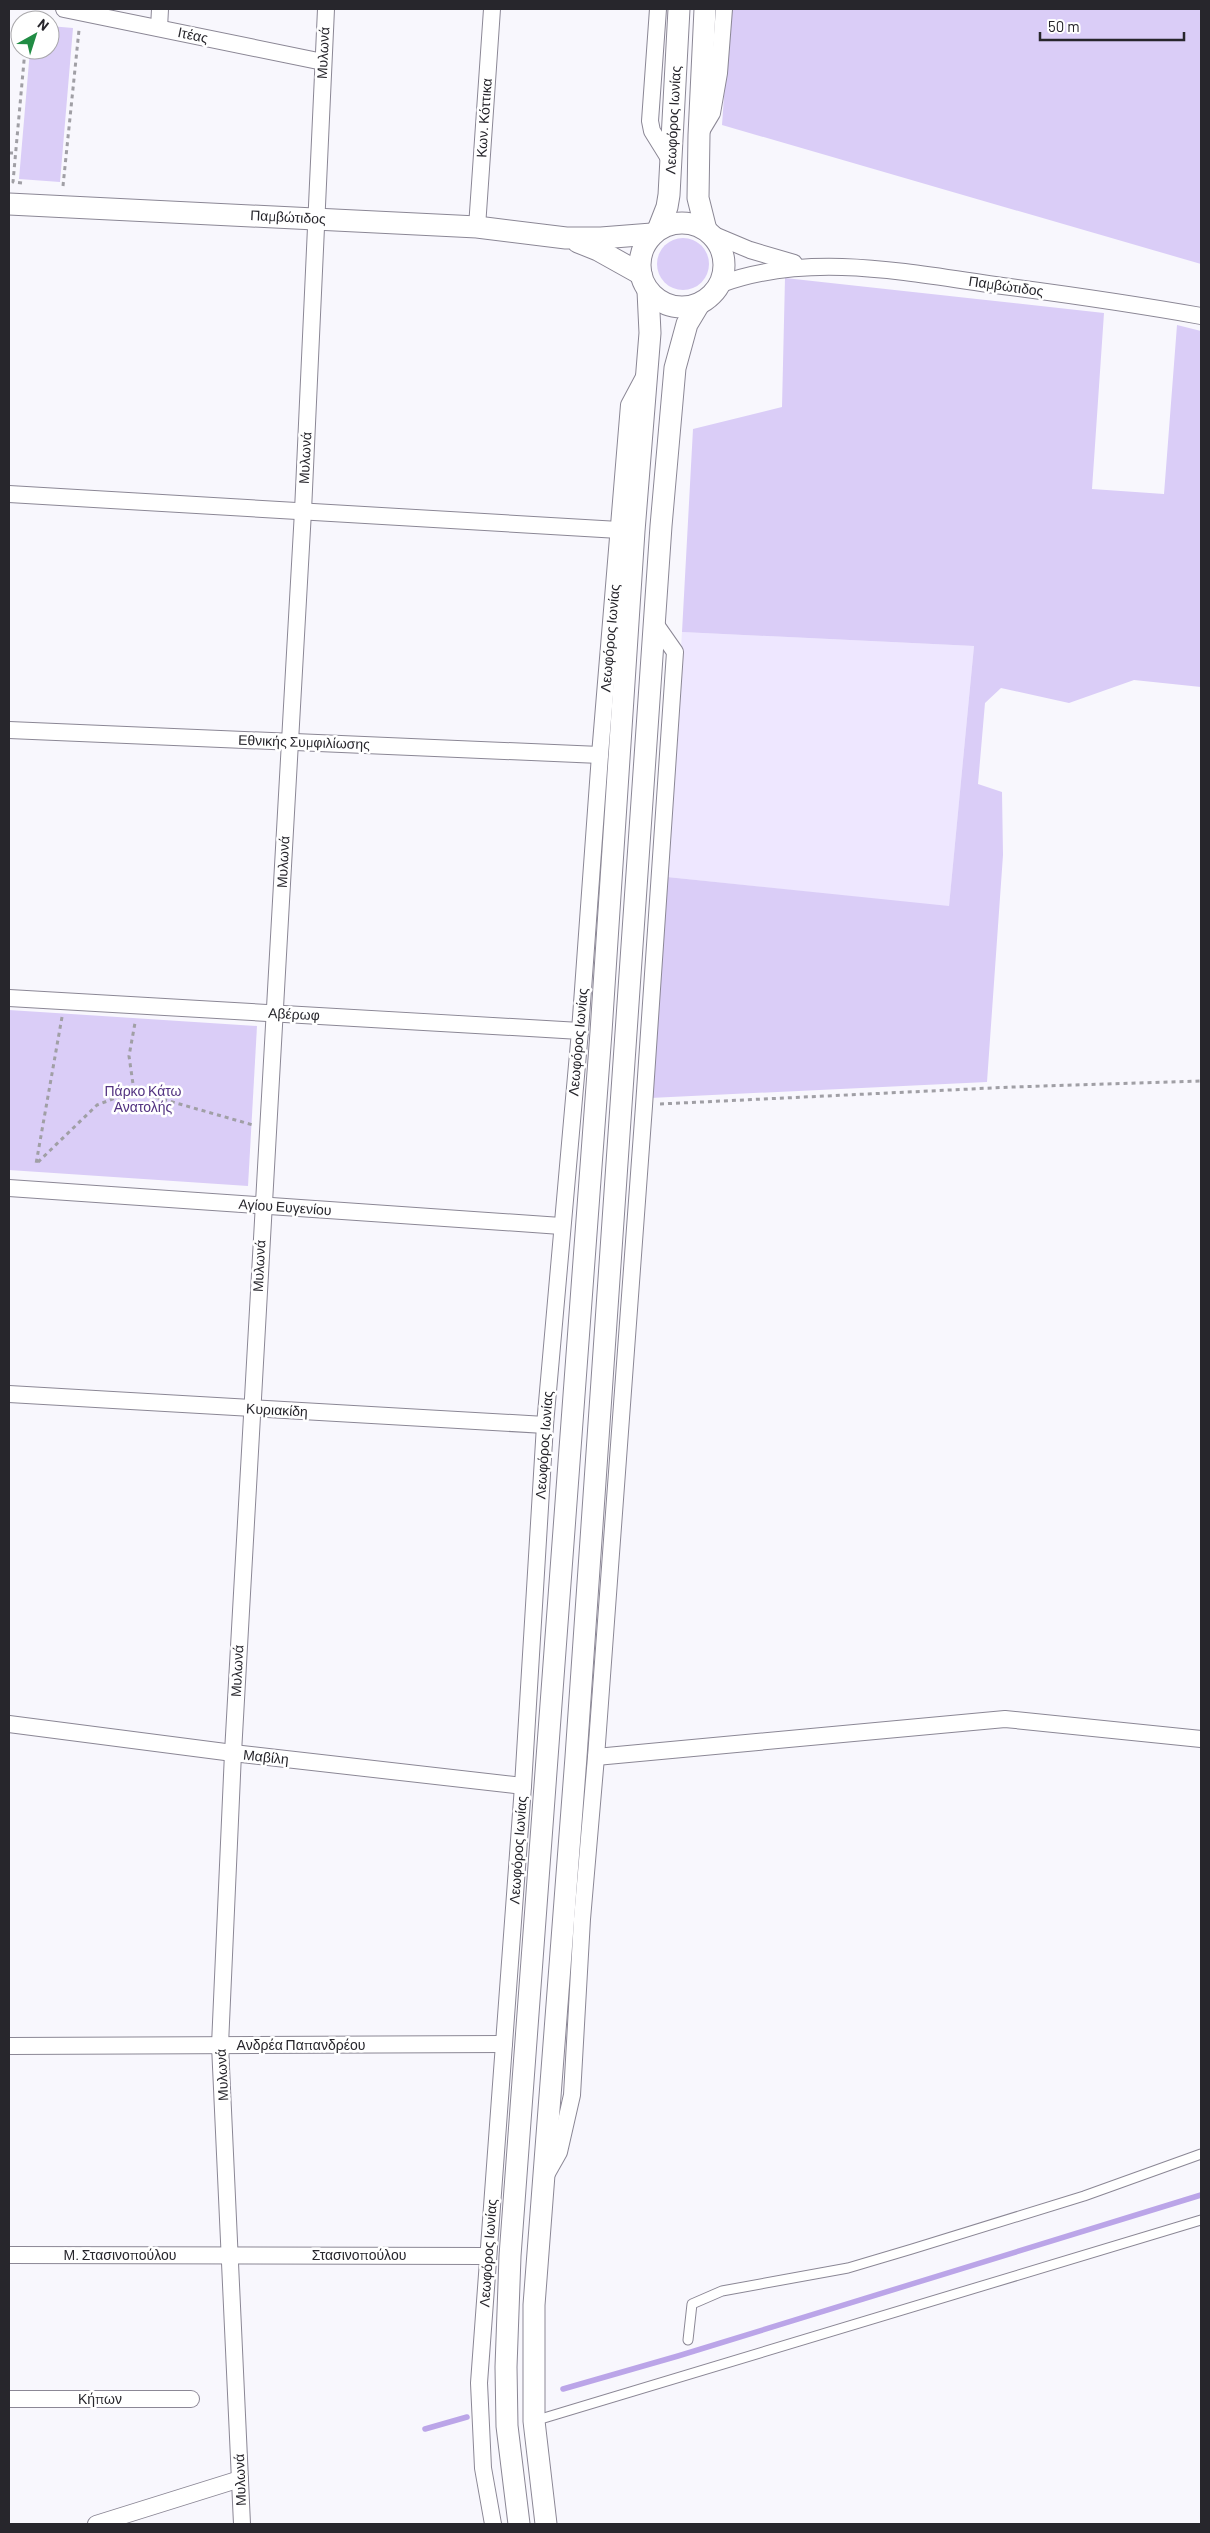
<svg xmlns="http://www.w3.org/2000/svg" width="1210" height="2533" font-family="Barlow,sans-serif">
<rect width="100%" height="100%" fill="#f8f7fd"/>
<polygon fill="#eee7ff" points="682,632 974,646 949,907 667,877"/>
<g fill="#dacdf7">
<polygon points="730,9 1201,9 1201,264 722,125"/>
<polygon points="50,26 73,28 60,182 19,179 30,50 50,50"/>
<circle cx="683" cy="264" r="26"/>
<polygon points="785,278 1104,313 1092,489 1164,494 1177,325 1201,331 1201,687 1134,680 1069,703 1001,688 985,703 978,784 1002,792 1003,855 987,1082 650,1098 667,877 949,906 974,646 682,632 693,429 782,407"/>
<polygon points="9,1010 257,1026 248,1186 9,1170"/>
</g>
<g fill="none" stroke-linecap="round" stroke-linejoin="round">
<g stroke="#bba5e8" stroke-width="5.5">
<polyline points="563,2389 678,2356 1201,2195"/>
<polyline points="425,2429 467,2417"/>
</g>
<defs>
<g id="service">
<polyline points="688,2340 692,2304 722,2291 848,2268 912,2249 1084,2196 1201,2154"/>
<polyline points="534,2421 1201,2220"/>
</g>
<g id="minor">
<polyline points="64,9 323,62"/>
<polyline points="658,9 650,121 652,131 670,160"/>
<polyline points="159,28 160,9"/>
<polyline points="700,133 712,113 719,73 724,9"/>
<polyline points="477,227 492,9"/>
<polyline points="712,234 750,250 794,263"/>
<path d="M721 284C808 252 905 272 995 285 1064 294 1133 304 1201 316"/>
<polyline points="9,494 619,530"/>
<polyline points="9,730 600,755"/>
<polyline points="9,998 580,1031"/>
<polyline points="9,1188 561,1226"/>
<polyline points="9,1394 545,1425"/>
<polyline points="9,1724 233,1753 523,1786"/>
<polyline points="596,1757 1005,1719 1201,1739"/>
<polyline points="9,2046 504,2044"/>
<polyline points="546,2175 559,2152 572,2095 582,1919 596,1757 644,1106 675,652 654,622"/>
<polyline points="9,2255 487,2256"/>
<polyline points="9,2399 191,2399"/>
<polyline points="96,2524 240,2479"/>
<polyline points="242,2524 220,2045 233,1753 303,511 326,9"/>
<polyline points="493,2524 483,2468 479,2383 523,1786 545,1425 580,1031 600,755 629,405 645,375"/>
</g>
<g id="tertiary">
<polyline points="705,9 699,135 698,198 706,230"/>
<polyline points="9,204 477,227 566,238 601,238 652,234"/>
<circle cx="682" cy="265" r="42"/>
<polyline points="658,230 667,207 669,195 679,9"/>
<polyline points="578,242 598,250 641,274"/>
<polyline points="519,2524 507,2426 506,2367 510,2256 601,1032 634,531 650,333 648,291"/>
<polyline points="546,2524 534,2421 534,2305 576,1757 661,526 675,368 687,324 699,304"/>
</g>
</defs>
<use href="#service" stroke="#8b8795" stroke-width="11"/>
<use href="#minor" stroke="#8b8795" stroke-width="18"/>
<use href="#tertiary" stroke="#8b8795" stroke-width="23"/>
<g stroke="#a09fa5" stroke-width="3" stroke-dasharray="4 4" stroke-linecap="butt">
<polyline points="9,153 15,153"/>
<polyline points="22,183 13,182 25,50"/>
<polyline points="63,186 79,30"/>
<polyline points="62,1017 36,1164 97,1105 134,1091 253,1125"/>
<polyline points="134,1091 129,1056 135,1023"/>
<polyline points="660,1104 1012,1087 1201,1081"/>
</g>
<use href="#service" stroke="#fff" stroke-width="9"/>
<use href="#minor" stroke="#fff" stroke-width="16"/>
<use href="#tertiary" stroke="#fff" stroke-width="21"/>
</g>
<g text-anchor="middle" stroke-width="5" stroke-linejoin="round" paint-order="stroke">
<g font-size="14" fill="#27262c" stroke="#fff">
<text transform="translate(193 35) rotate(12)" y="5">Ιτέας</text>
<text transform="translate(323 53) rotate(-87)" y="5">Μυλωνά</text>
<text transform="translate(484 118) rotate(-86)" y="5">Κων. Κόττικα</text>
<text transform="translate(673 120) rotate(-87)" y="5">Λεωφόρος Ιωνίας</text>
<text transform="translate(288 217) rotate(3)" y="5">Παμβώτιδος</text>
<text transform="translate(1006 286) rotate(8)" y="5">Παμβώτιδος</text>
<text transform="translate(305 458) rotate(-87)" y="5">Μυλωνά</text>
<text transform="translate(610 638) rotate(-85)" y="5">Λεωφόρος Ιωνίας</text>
<text transform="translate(304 742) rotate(2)" y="5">Εθνικής Συμφιλίωσης</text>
<text transform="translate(283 862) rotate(-87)" y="5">Μυλωνά</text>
<text transform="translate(294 1014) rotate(3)" y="5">Αβέρωφ</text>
<text transform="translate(578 1042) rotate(-85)" y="5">Λεωφόρος Ιωνίας</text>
<text transform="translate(285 1207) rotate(4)" y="5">Αγίου Ευγενίου</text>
<text transform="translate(259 1266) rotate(-87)" y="5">Μυλωνά</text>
<text transform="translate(277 1410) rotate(3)" y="5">Κυριακίδη</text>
<text transform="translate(544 1445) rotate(-86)" y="5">Λεωφόρος Ιωνίας</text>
<text transform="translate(237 1671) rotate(-87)" y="5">Μυλωνά</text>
<text transform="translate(266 1757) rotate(6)" y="5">Μαβίλη</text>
<text transform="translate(518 1850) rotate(-86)" y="5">Λεωφόρος Ιωνίας</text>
<text x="301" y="2050">Ανδρέα Παπανδρέου</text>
<text transform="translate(222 2075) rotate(-93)" y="5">Μυλωνά</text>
<text transform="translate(488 2253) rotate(-86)" y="5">Λεωφόρος Ιωνίας</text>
<text x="120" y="2260">Μ. Στασινοπούλου</text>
<text x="359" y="2260">Στασινοπούλου</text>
<text x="100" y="2404">Κήπων</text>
<text transform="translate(240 2480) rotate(-92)" y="5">Μυλωνά</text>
</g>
<g font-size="14" fill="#523281" stroke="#fff">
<text x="143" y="1096">Πάρκο Κάτω<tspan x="143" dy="16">Ανατολής</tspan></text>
</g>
</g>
<rect width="1210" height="2533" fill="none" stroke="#27262c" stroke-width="20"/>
<g transform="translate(35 35) rotate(39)"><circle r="24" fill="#ffffff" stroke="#a9a8ab"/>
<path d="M0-4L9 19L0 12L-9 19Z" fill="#218c44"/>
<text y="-8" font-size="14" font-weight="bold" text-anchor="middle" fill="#27262c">N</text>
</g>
<path d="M1040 32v8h144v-8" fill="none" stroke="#27262c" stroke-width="2.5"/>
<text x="1048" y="32" font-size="15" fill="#27262c" stroke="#ffffff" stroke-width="4" paint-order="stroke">50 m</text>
</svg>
